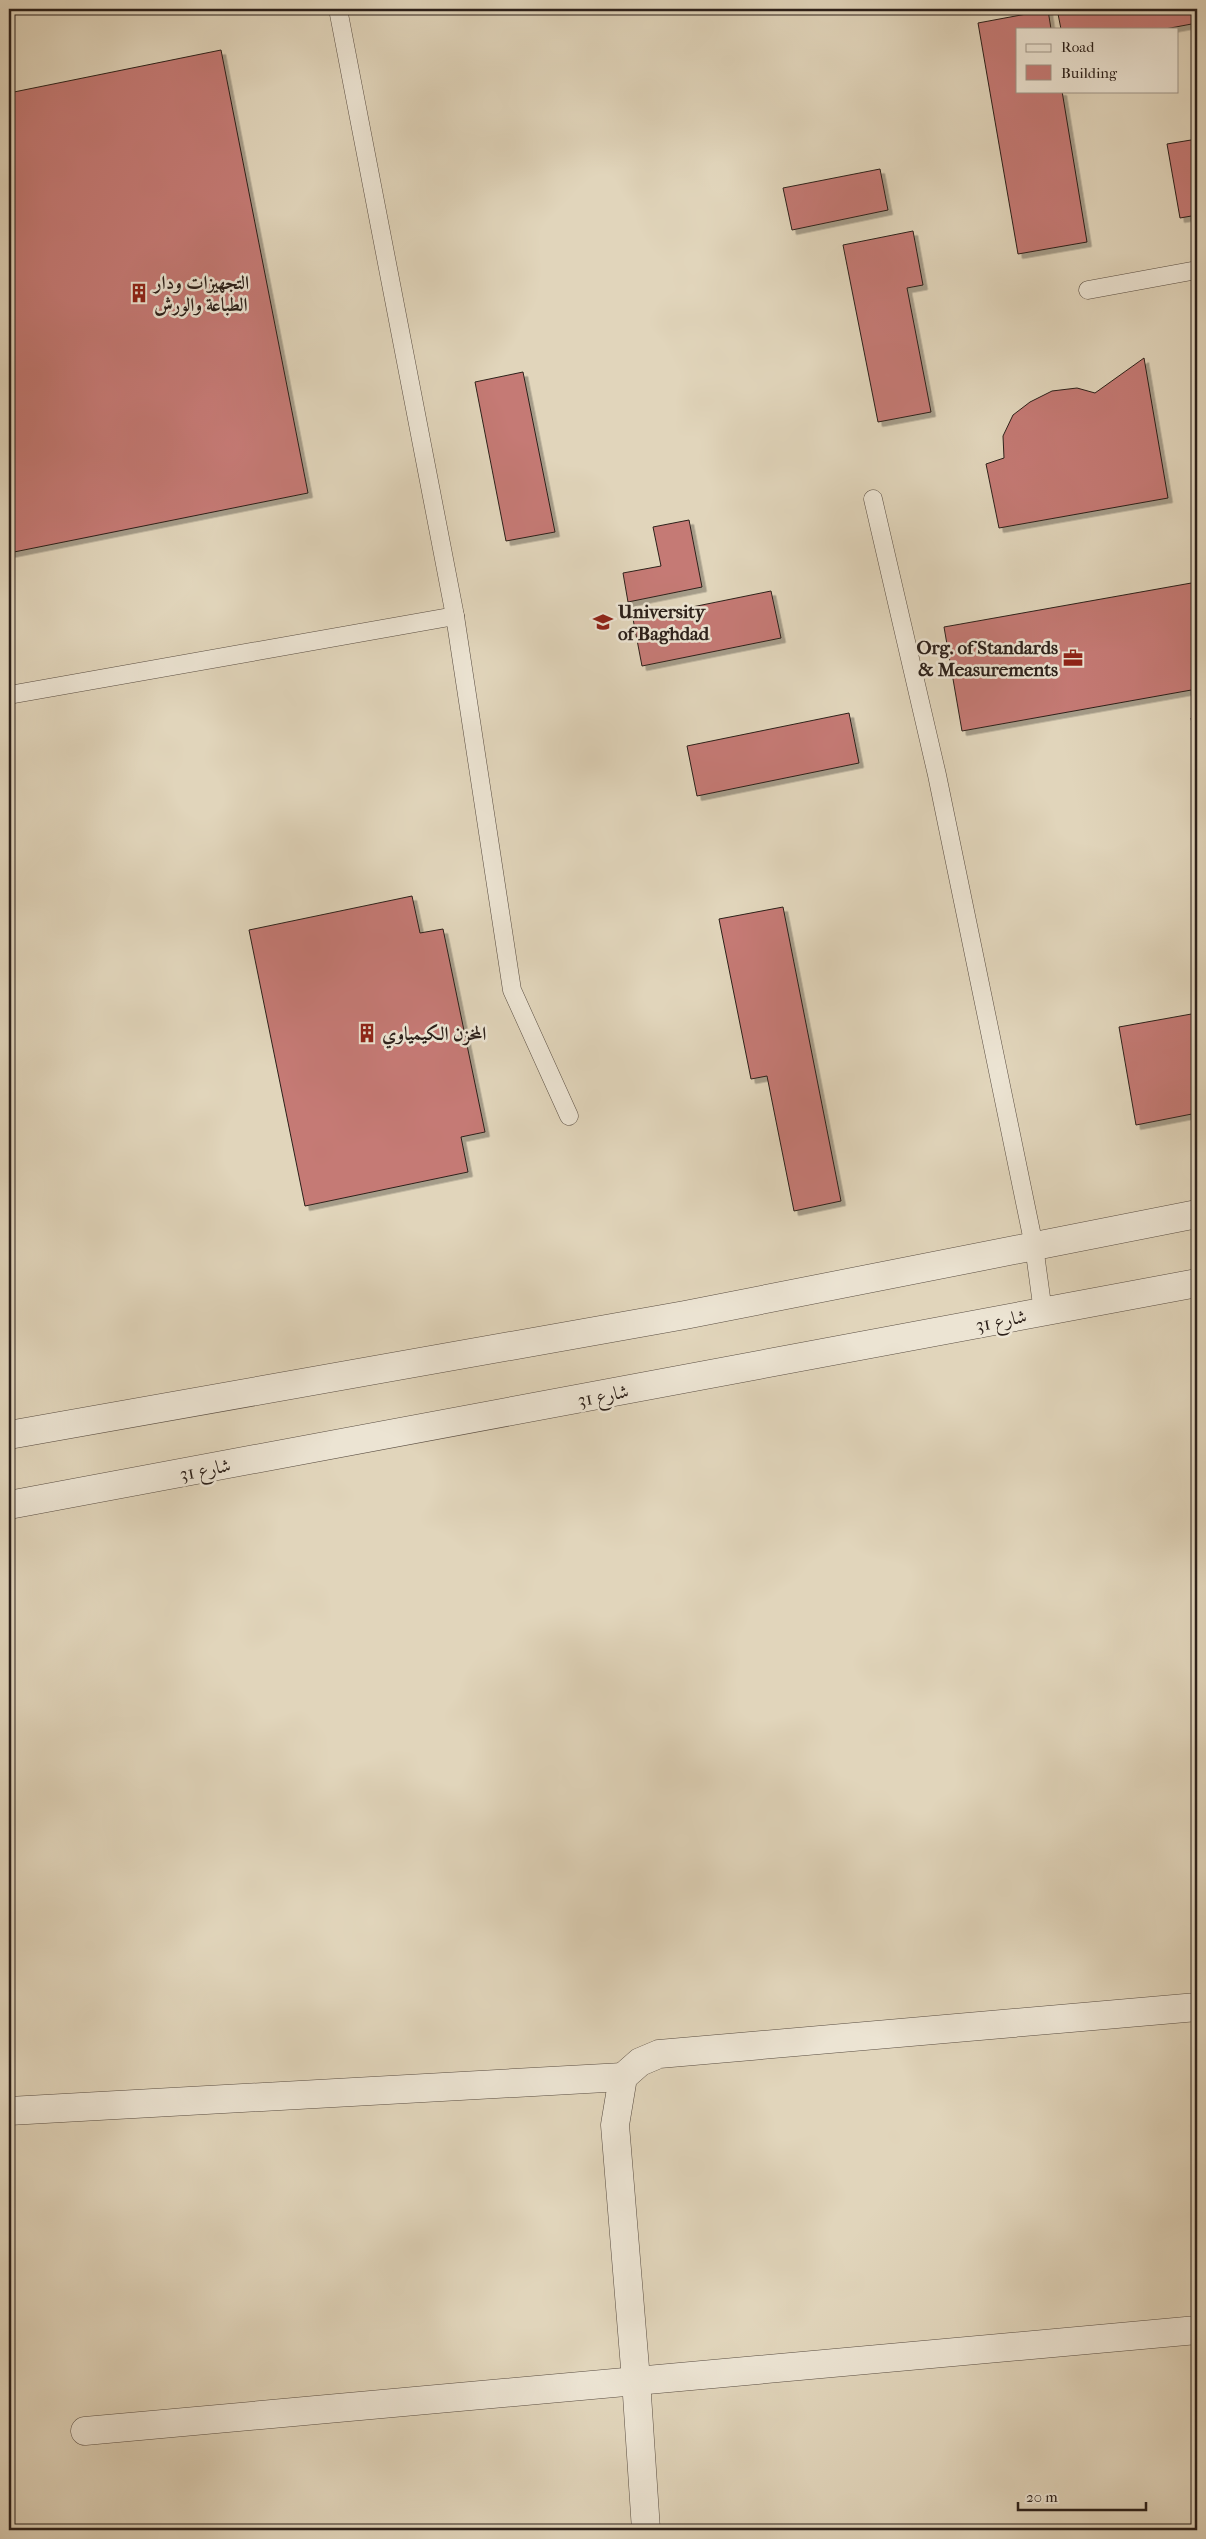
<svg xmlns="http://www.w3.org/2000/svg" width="1206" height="2539" font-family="'IM FELL French Canon',Amiri,serif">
<defs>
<filter id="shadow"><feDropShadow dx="4.5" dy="4.5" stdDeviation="0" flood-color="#0004"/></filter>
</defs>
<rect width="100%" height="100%" fill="#e1d5bb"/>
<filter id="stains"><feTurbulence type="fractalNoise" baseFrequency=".004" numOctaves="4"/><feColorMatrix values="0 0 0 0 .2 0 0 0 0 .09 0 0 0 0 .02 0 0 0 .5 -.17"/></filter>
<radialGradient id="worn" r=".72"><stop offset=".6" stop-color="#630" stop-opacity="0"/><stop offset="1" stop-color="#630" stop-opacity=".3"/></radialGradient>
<g fill="#c57a75" stroke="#2c201a" filter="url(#shadow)">
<polygon points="1057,9 1197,9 1197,23 1165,29 1061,29"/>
<polygon points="1048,10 1051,29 1017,29 1017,91 1062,91 1087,242 1018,254 978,23"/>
<polygon points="221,50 308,493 9,553 9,93"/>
<polygon points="1197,139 1197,215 1180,218 1167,144"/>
<polygon points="880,169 888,210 792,230 783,188"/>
<polygon points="913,231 923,285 907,288 931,412 878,422 843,245"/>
<polygon points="1144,358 1168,498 999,528 986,464 1004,458 1003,436 1013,415 1030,402 1052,391 1077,388 1095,393"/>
<polygon points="523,372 555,532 506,541 475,382"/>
<polygon points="689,520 702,587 628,602 623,573 661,566 653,527"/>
<polygon points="1197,582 1197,689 962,731 944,627"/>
<polygon points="771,591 781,638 642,666 633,619"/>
<polygon points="849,713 859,763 697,796 687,746"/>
<polygon points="1197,717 1197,752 1191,718"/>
<polygon points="412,896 420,933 443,929 485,1132 461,1137 468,1172 305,1206 249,930"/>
<polygon points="783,907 841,1201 794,1211 767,1076 751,1079 719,919"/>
<polygon points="1197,1013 1197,1113 1136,1125 1119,1027"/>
</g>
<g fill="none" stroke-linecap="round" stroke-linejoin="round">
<defs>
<g id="service">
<polyline points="338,9 455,616"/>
<polyline points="1088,290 1197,270"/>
<polyline points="873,499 937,775 1034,1246 1043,1312"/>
<polyline points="9,695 455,616 512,990 569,1116"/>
</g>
<g id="minor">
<polyline points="9,2111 623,2077"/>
<polyline points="85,2431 1197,2330"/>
<polyline points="646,2530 636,2380 615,2125 623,2077 640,2062 659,2054 1197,2007"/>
</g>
<g id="tertiary">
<polyline points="9,1435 685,1315 1197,1214"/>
<polyline points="9,1505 1197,1283"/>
</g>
</defs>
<use href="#service" stroke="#594d42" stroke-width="19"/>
<use href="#minor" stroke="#594d42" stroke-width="29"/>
<use href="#tertiary" stroke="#594d42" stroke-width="29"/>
<use href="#service" stroke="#ece4d3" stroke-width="18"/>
<use href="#minor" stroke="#ece4d3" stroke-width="28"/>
<use href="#tertiary" stroke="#ece4d3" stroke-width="28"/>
</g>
<defs>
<symbol id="building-bare" viewBox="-9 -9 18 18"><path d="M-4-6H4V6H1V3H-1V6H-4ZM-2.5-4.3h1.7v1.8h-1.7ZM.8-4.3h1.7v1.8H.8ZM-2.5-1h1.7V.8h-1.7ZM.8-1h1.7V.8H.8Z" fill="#8f2418" stroke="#ece4d3" stroke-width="2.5" paint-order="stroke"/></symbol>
<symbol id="university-bare" viewBox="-9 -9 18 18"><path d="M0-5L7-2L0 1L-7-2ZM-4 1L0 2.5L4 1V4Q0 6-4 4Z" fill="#8f2418" stroke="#ece4d3" stroke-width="2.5" paint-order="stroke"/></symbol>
<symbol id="office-bare" viewBox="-9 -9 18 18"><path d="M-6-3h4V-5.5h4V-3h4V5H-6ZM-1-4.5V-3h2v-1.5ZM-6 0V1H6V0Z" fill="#8f2418" stroke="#ece4d3" stroke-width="2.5" paint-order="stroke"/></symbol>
</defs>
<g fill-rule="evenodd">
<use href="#building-bare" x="125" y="279" width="28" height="28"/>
<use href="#university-bare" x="589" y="608" width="28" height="28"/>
<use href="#office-bare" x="1059" y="644" width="28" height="28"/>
<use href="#building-bare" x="353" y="1019" width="28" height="28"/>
</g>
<g text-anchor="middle" stroke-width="5" stroke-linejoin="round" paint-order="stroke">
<g font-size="19" font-weight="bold" fill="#2c201a" stroke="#ece4d3" text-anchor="start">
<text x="154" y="289">التجهيزات ودار<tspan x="154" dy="22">الطباعة والورش</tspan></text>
<text x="618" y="618">University<tspan x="618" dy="22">of Baghdad</tspan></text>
<text x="1058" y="654" text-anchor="end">Org. of Standards<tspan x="1058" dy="22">&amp; Measurements</tspan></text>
<text x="382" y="1040">المخزن الكيمياوي</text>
</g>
<g font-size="19" fill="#2c201a" stroke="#ece4d3">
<text transform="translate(1001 1320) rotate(-11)" y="7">شارع 31</text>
<text transform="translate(603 1395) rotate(-11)" y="7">شارع 31</text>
<text transform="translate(205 1469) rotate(-11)" y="7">شارع 31</text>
</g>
</g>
<rect width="1206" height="2539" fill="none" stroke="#e1d5bb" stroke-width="30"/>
<rect x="10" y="10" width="1186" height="2519" fill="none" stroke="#2c201a" stroke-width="2.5"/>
<rect x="15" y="15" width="1176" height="2509" fill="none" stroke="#2c201a"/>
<rect x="1016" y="28" width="162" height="65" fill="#ece4d3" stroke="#9f9689"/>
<rect x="1026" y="44" width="25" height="8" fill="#ece4d3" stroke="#9f9689"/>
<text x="1061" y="52" font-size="15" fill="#2c201a">Road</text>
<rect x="1026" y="65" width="25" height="15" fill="#c57a75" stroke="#9f9689"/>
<text x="1061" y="78" font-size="15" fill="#2c201a">Building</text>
<path d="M1018 2502v8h128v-8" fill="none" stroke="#2c201a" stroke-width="2.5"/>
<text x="1026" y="2502" font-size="15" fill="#2c201a" stroke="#ece4d3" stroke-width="4" paint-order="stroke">20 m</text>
<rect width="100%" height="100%" filter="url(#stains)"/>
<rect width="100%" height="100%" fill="url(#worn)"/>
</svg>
